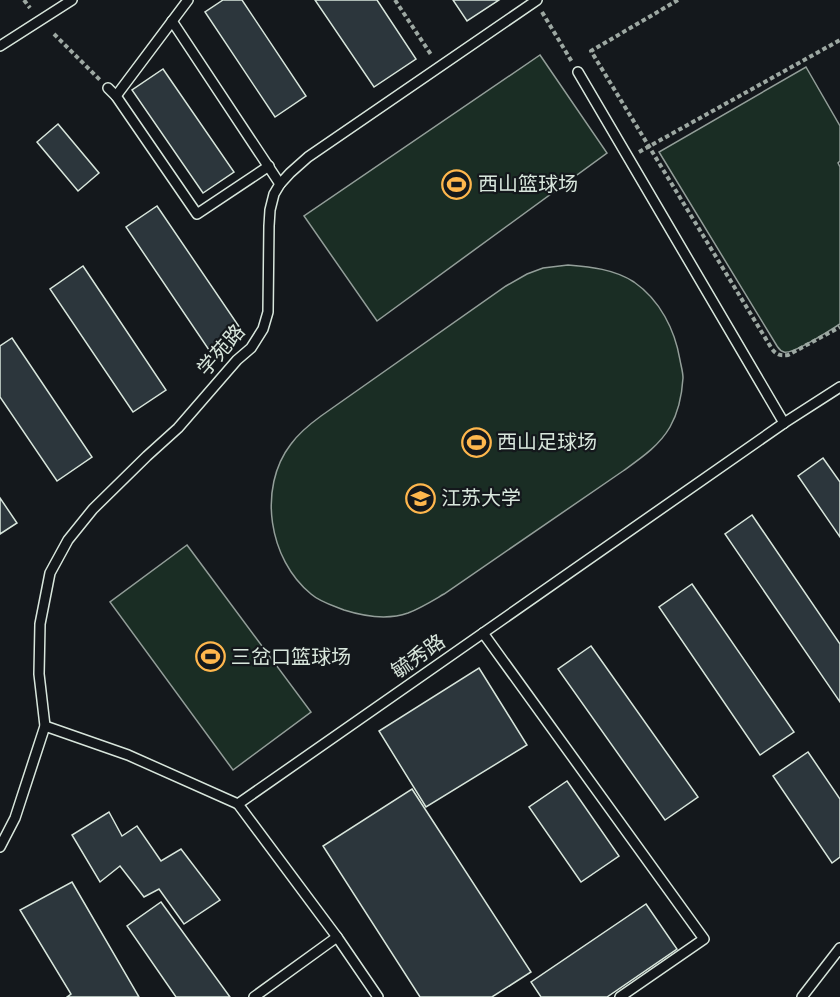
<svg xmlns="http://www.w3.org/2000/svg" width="840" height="997" font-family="'Asap Condensed','Noto Sans SC',sans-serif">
<rect width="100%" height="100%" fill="#14181c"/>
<g fill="#1a2d24" stroke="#939e99" stroke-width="1.5">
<polygon points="540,55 607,153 377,321 304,216"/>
<path d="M806 67 840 126V161L838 163 840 167V324C830 330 793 355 784 352 780 351 779 349 777 346L659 152Z"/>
<path d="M568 265C591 267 614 269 634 282 660 300 675 330 680 360 681 366 683 372 683 378 682 394 678 413 670 427 659 446 641 458 623 471L444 594C432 601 421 608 408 613 388 620 363 616 344 610 334 606 320 602 311 594 269 560 257 488 291 444 299 433 310 424 321 416L506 286 527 274 543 268Z"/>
<polygon points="187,545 311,712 233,770 110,602"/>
</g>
<g fill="#2c363c" stroke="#d8e6dc" stroke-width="1.5">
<polygon points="223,0 242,0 306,96 275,117 205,12"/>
<polygon points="315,0 377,0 416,59 374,87"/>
<polygon points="453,0 499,0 467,21"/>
<polygon points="163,69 234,172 203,193 132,90"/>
<polygon points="58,124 99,173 78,191 37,142"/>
<polygon points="157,206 240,328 209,350 126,227"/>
<polygon points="83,266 166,390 133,412 50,289"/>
<polygon points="12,338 92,457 57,481 0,397 0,346"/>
<polygon points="823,458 840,482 840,537 798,476"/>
<polygon points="0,498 17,523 0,534"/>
<polygon points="752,515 840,644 840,702 725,534"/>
<polygon points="692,584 794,732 760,755 659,607"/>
<polygon points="591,646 698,797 665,820 558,669"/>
<polygon points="479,668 527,745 426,807 379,731"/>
<polygon points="808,752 840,799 840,857 832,863 773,776"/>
<polygon points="567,781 619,856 581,882 529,807"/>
<polygon points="412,789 531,972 492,997 420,997 323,846"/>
<polygon points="109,812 122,836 137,826 161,861 181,849 220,900 184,924 159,889 144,897 120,866 100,882 72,835"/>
<polygon points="72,882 139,997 67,997 71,994 20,910"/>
<polygon points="161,902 230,997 176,997 127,926"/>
<polygon points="646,904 677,949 607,997 541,997 531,982"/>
</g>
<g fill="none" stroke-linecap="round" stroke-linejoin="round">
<defs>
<g id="service">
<polyline points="172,21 280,184"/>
<polyline points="0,46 72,0"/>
<polyline points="578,72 784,423"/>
<polyline points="108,88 116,96 197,214 269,166"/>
<polyline points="116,96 188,0"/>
<polyline points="483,633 704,939 620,997"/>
<polyline points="45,726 128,755 238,804"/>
<polyline points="0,847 15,818 45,726 39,674 40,624 50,573 68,540 93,509 147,456 178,428 237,360 251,348 263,329 268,312 269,226 270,210 274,194 280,184 290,173 308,157 537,0"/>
<polyline points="337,937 378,997"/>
<polyline points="254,997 337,937 238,804 784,423 840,387"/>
<polyline points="802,997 840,948"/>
</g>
</defs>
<use href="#service" stroke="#d8e6dc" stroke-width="12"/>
<g stroke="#9da8a2" stroke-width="4" stroke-dasharray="4.5 3" stroke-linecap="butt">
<polyline points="24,0 30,8"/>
<polyline points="395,0 432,56"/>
<path d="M678 0 591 51 772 349C777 355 780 356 788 355L840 327"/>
<polyline points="542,12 572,62"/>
<polyline points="54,34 100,80"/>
<polyline points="639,152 840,40"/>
</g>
<use href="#service" stroke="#14181c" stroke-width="9"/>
</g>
<defs>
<symbol id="stadium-ring" viewBox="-11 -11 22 22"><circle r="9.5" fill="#14181c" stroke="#ffb74d" stroke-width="1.5"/><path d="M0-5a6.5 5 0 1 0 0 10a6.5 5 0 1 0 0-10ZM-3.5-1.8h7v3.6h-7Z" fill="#ffb74d"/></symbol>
<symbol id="university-ring" viewBox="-11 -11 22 22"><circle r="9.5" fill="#14181c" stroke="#ffb74d" stroke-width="1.5"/><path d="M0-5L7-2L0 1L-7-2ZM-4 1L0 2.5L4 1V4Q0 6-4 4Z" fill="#ffb74d"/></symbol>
</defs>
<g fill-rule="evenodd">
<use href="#stadium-ring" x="440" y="168" width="33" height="33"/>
<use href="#stadium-ring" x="460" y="426" width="33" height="33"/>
<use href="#university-ring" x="404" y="482" width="33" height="33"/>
<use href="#stadium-ring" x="194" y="640" width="33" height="33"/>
</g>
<g text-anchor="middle" stroke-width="4.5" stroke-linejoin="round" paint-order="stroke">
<g font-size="20" fill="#d8e6dc" stroke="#14181c" text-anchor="start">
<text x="478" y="191">西山篮球场</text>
<text x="497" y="449">西山足球场</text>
<text x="441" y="505">江苏大学</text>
<text x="231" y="664">三岔口篮球场</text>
</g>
<g font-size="20" fill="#d8e6dc" stroke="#14181c">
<text transform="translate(221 350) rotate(-49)" y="7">学苑路</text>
<text transform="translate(418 656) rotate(-35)" y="7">毓秀路</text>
</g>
</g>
</svg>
